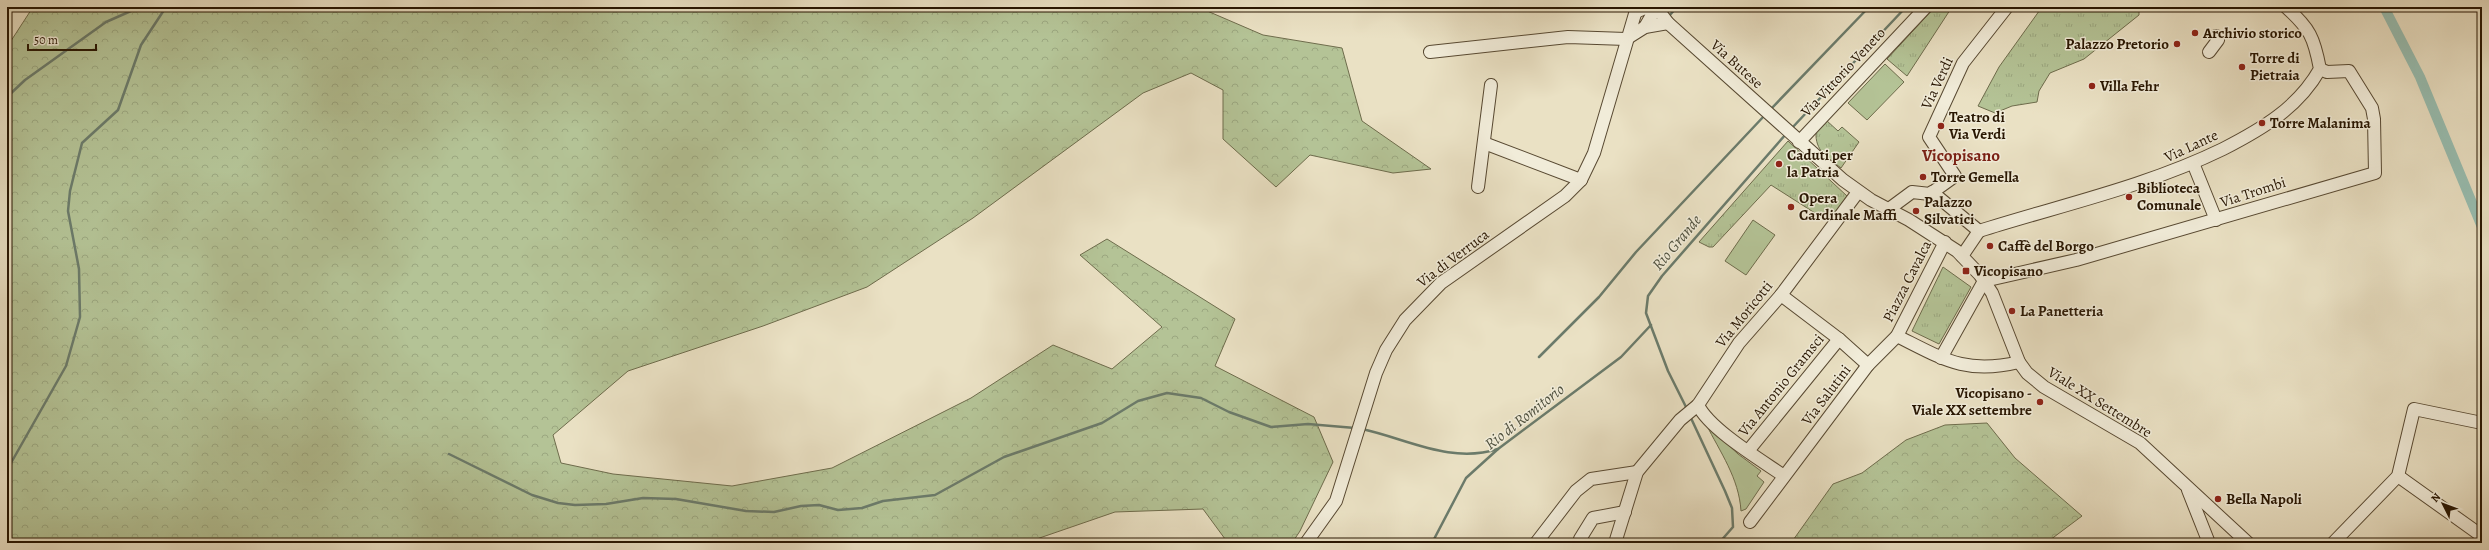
<svg xmlns="http://www.w3.org/2000/svg" width="2489" height="550" font-family="Alegreya,serif">
<defs>
<pattern id="forest-crowns" width="20" height="18" patternUnits="userSpaceOnUse"><rect width="20" height="18" fill="#b4c396"/><path d="M2 6a3 3 0 1 1 6 0M12 15a3 3 0 1 1 6 0" fill="none" stroke="#9ba780"/></pattern>
<pattern id="park-tufts" width="24" height="20" patternUnits="userSpaceOnUse"><rect width="24" height="20" fill="#b4c396"/><path d="M3 7l-1-3M5 7V3M7 7l1-3M15 17l-1-3M17 17v-4M19 17l1-3" fill="none" stroke="#9ba780"/></pattern>
</defs>
<rect width="100%" height="100%" fill="#eae1c4"/>
<filter id="stains"><feTurbulence type="fractalNoise" baseFrequency=".005" numOctaves="4"/><feColorMatrix values="0 0 0 0 .2 0 0 0 0 .09 0 0 0 0 .02 0 0 0 .5 -.17"/></filter>
<radialGradient id="worn" r=".72"><stop offset=".6" stop-color="#630" stop-opacity="0"/><stop offset="1" stop-color="#630" stop-opacity=".3"/></radialGradient>
<g fill="#b4c396" stroke="#6e6c4c">
<polygon points="1885,64 1904,82 1867,120 1848,103"/>
<polygon points="1753,220 1775,235 1746,275 1725,261"/>
<path d="M1706 424 1738 454 1761 471 1757 476 1764 482 1746 509 1741 511C1739 478 1720 452 1706 424Z"/>
</g>
<g fill="url(#forest-crowns)" stroke="#6e6c4c">
<polygon points="33,7 1198,7 1263,35 1342,48 1362,121 1431,169 1393,173 1310,155 1276,187 1223,139 1223,90 1191,73 1143,93 973,218 867,287 763,326 628,371 553,435 561,463 613,474 732,486 832,468 971,398 1053,345 1112,369 1162,327 1080,255 1107,239 1235,319 1215,366 1314,417 1333,462 1300,531 1292,543 1228,543 1203,509 1115,512 1025,543 7,543 7,47"/>
<polygon points="1987,423 2015,458 2082,516 2046,543 1791,543 1833,484 1862,473 1906,440 1945,425"/>
</g>
<g fill="url(#park-tufts)" stroke="#6e6c4c">
<polygon points="1935,7 1952,7 1907,76 1887,59"/>
<polygon points="2042,7 2139,7 2139,15 2084,59 2050,73 2039,91 2037,102 2012,106 1995,113 1978,106 1999,67"/>
<path d="M1826 120 1838 131 1842 127 1859 142 1841 168C1827 157 1815 151 1816 132Z"/>
<polygon points="1788,141 1847,196 1829,222 1771,185 1713,247 1709,247 1699,242"/>
<polygon points="1943,267 1971,287 1939,344 1912,331"/>
</g>
<g fill="none" stroke-linecap="round" stroke-linejoin="round">
<g stroke="#6b7b6b" stroke-width="2.5">
<polyline points="1669,16 1677,7"/>
<polyline points="7,97 25,80 106,22 140,7"/>
<polyline points="1770,110 1869,7"/>
<polyline points="1791,129 1906,7"/>
<polyline points="1539,357 1599,297 1636,252 1765,115"/>
<polyline points="1687,409 1668,371 1646,313 1648,296 1662,276 1786,134"/>
<polyline points="1690,416 1725,491 1732,508 1733,527 1719,543"/>
<path d="M1362 429C1408 439 1450 464 1498 449"/>
<polyline points="449,454 532,495 558,503 575,505 606,504 643,498 676,499 746,511 774,512 801,506 819,505 838,510 862,508 883,501 935,495 1004,457 1102,423 1138,401 1167,393 1201,398 1229,412 1271,427 1308,424 1355,428"/>
<polyline points="7,470 66,366 80,317 79,269 68,211 70,191 82,143 118,110 141,45 166,7"/>
<polyline points="1432,543 1466,478 1498,449 1621,357 1651,325"/>
</g>
<polyline stroke="#98beb1" stroke-width="10" points="2384,7 2420,77 2482,227"/>
<defs>
<g id="minor">
<polyline points="1656,7 1668,23 1843,180 1871,200 1909,220 1957,251 1980,275 1992,293 2019,362 2027,373 2044,387 2140,443 2248,543"/>
<polyline points="1636,12 1647,7 1656,8 1645,27"/>
<polyline points="1626,39 1645,27 1668,23"/>
<polyline points="1430,52 1568,37 1626,39"/>
<polyline points="2209,52 2218,40 2216,36"/>
<polyline points="1799,142 1926,7"/>
<polyline points="1484,143 1581,180"/>
<polyline points="2193,163 2216,220"/>
<polyline points="1478,187 1491,85"/>
<polyline points="1932,192 1979,231"/>
<polyline points="1889,209 1912,192 1930,194 1955,176 1929,137 1963,63 2007,7"/>
<path d="M1979 231C2061 205 2145 187 2223 149 2262 129 2298 108 2320 69 2314 37 2310 29 2286 7"/>
<polyline points="1962,256 1979,231"/>
<polyline points="1984,281 2076,260 2375,173 2374,119 2372,108 2349,71 2327,72 2320,69"/>
<polyline points="1781,295 1839,339 1868,365"/>
<path d="M1897 336C1943 359 1966 375 2019 362"/>
<polyline points="1941,358 1984,281"/>
<path d="M1698 405C1709 429 1761 460 1784 476"/>
<polyline points="1748,451 1839,339"/>
<polyline points="2398,476 2482,536"/>
<polyline points="2188,490 2209,543"/>
<polyline points="1750,522 1868,365 1897,336 1945,242"/>
<polyline points="1580,539 1593,518 1625,512"/>
<polyline points="1306,543 1336,501 1376,373 1386,350 1405,320 1441,283 1565,196 1581,180 1594,153 1637,7"/>
<polyline points="1536,543 1576,491 1591,479 1637,472"/>
<polyline points="1615,543 1637,472 1680,420 1698,405 1739,343 1781,295 1858,192"/>
<polyline points="2333,543 2398,476 2414,409 2482,423"/>
</g>
</defs>
<use href="#minor" stroke="#584932" stroke-width="14"/>
<use href="#minor" stroke="#f1ecd9" stroke-width="12"/>
</g>
<g fill="#8f2418" stroke="#f1ecd9" stroke-width="1.5">
<circle cx="2195" cy="33" r="4"/>
<circle cx="2177" cy="44" r="4"/>
<circle cx="2242" cy="67" r="4"/>
<circle cx="2092" cy="86" r="4"/>
<circle cx="2262" cy="123" r="4"/>
<circle cx="1941" cy="126" r="4"/>
<circle cx="1779" cy="164" r="4"/>
<circle cx="1923" cy="177" r="4"/>
<circle cx="2129" cy="197" r="4"/>
<circle cx="1791" cy="207" r="4"/>
<circle cx="1916" cy="211" r="4"/>
<circle cx="1990" cy="246" r="4"/>
<rect x="1962" y="267" width="8" height="8" rx="2"/>
<circle cx="2012" cy="311" r="4"/>
<circle cx="2040" cy="402" r="4"/>
<circle cx="2218" cy="499" r="4"/>
</g>
<g text-anchor="middle" stroke-width="3" stroke-linejoin="round" paint-order="stroke">
<g font-size="15" font-weight="bold" fill="#281602" stroke="#f1ecd9" text-anchor="start">
<text x="2203" y="38">Archivio storico</text>
<text x="2169" y="49" text-anchor="end">Palazzo Pretorio</text>
<text x="2250" y="63">Torre di<tspan x="2250" dy="17">Pietraia</tspan></text>
<text x="2100" y="91">Villa Fehr</text>
<text x="1949" y="122">Teatro di<tspan x="1949" dy="17">Via Verdi</tspan></text>
<text x="2270" y="128">Torre Malanima</text>
<text x="1787" y="160">Caduti per<tspan x="1787" dy="17">la Patria</tspan></text>
<text x="1931" y="182">Torre Gemella</text>
<text x="2137" y="193">Biblioteca<tspan x="2137" dy="17">Comunale</tspan></text>
<text x="1799" y="203">Opera<tspan x="1799" dy="17">Cardinale Maffi</tspan></text>
<text x="1924" y="207">Palazzo<tspan x="1924" dy="17">Silvatici</tspan></text>
<text x="1998" y="251">Caffè del Borgo</text>
<text x="1974" y="276">Vicopisano</text>
<text x="2020" y="316">La Panetteria</text>
<text x="2032" y="398" text-anchor="end">Vicopisano -<tspan x="2032" dy="17">Viale XX settembre</tspan></text>
<text x="2226" y="504">Bella Napoli</text>
</g>
<g font-size="15" fill="#281602" stroke="#f1ecd9">
<text transform="translate(1737 64) rotate(42)" y="5">Via Butese</text>
<text transform="translate(1843 72) rotate(-47)" y="5">Via Vittorio Veneto</text>
<text transform="translate(1937 83) rotate(-65)" y="5">Via Verdi</text>
<text transform="translate(2191 146) rotate(-25)" y="5">Via Lante</text>
<text transform="translate(2253 192) rotate(-18)" y="5">Via Trombi</text>
<text transform="translate(1453 258) rotate(-37)" y="5">Via di Verruca</text>
<text transform="translate(1907 281) rotate(-63)" y="5">Piazza Cavalca</text>
<text transform="translate(1744 314) rotate(-51)" y="5">Via Moricotti</text>
<text transform="translate(1781 385) rotate(-51)" y="5">Via Antonio Gramsci</text>
<text transform="translate(1826 395) rotate(-53)" y="5">Via Salutini</text>
<text transform="translate(2100 402) rotate(32)" y="5">Viale XX Settembre</text>
</g>
<g font-size="16" font-style="italic" fill="#4f513f" stroke="#f1ecd9">
<text transform="translate(1676 242) rotate(-50)" y="6">Rio Grande</text>
<text transform="translate(1524 416) rotate(-38)" y="6">Rio di Romitorio</text>
</g>
<g font-size="17" font-weight="bold" fill="#7a1f14" stroke="#f1ecd9">
<text x="1961" y="161">Vicopisano</text>
</g>
</g>
<rect width="2489" height="550" fill="none" stroke="#eae1c4" stroke-width="24"/>
<rect x="8" y="8" width="2473" height="534" fill="none" stroke="#281602" stroke-width="2"/>
<rect x="12" y="12" width="2465" height="526" fill="none" stroke="#281602"/>
<g transform="translate(2443 504) rotate(312)" stroke="#f1ecd9" stroke-width="3" paint-order="stroke">
<path d="M0-3L7 15L0 10L-7 15Z" fill="#281602"/>
<text y="-6" font-size="11" font-weight="bold" text-anchor="middle" fill="#281602">N</text>
</g>
<path d="M28 44v6h68v-6" fill="none" stroke="#281602" stroke-width="2"/>
<text x="34" y="44" font-size="12" fill="#281602" stroke="#f1ecd9" stroke-width="3" paint-order="stroke">50 m</text>
<rect width="100%" height="100%" filter="url(#stains)"/>
<rect width="100%" height="100%" fill="url(#worn)"/>
</svg>
